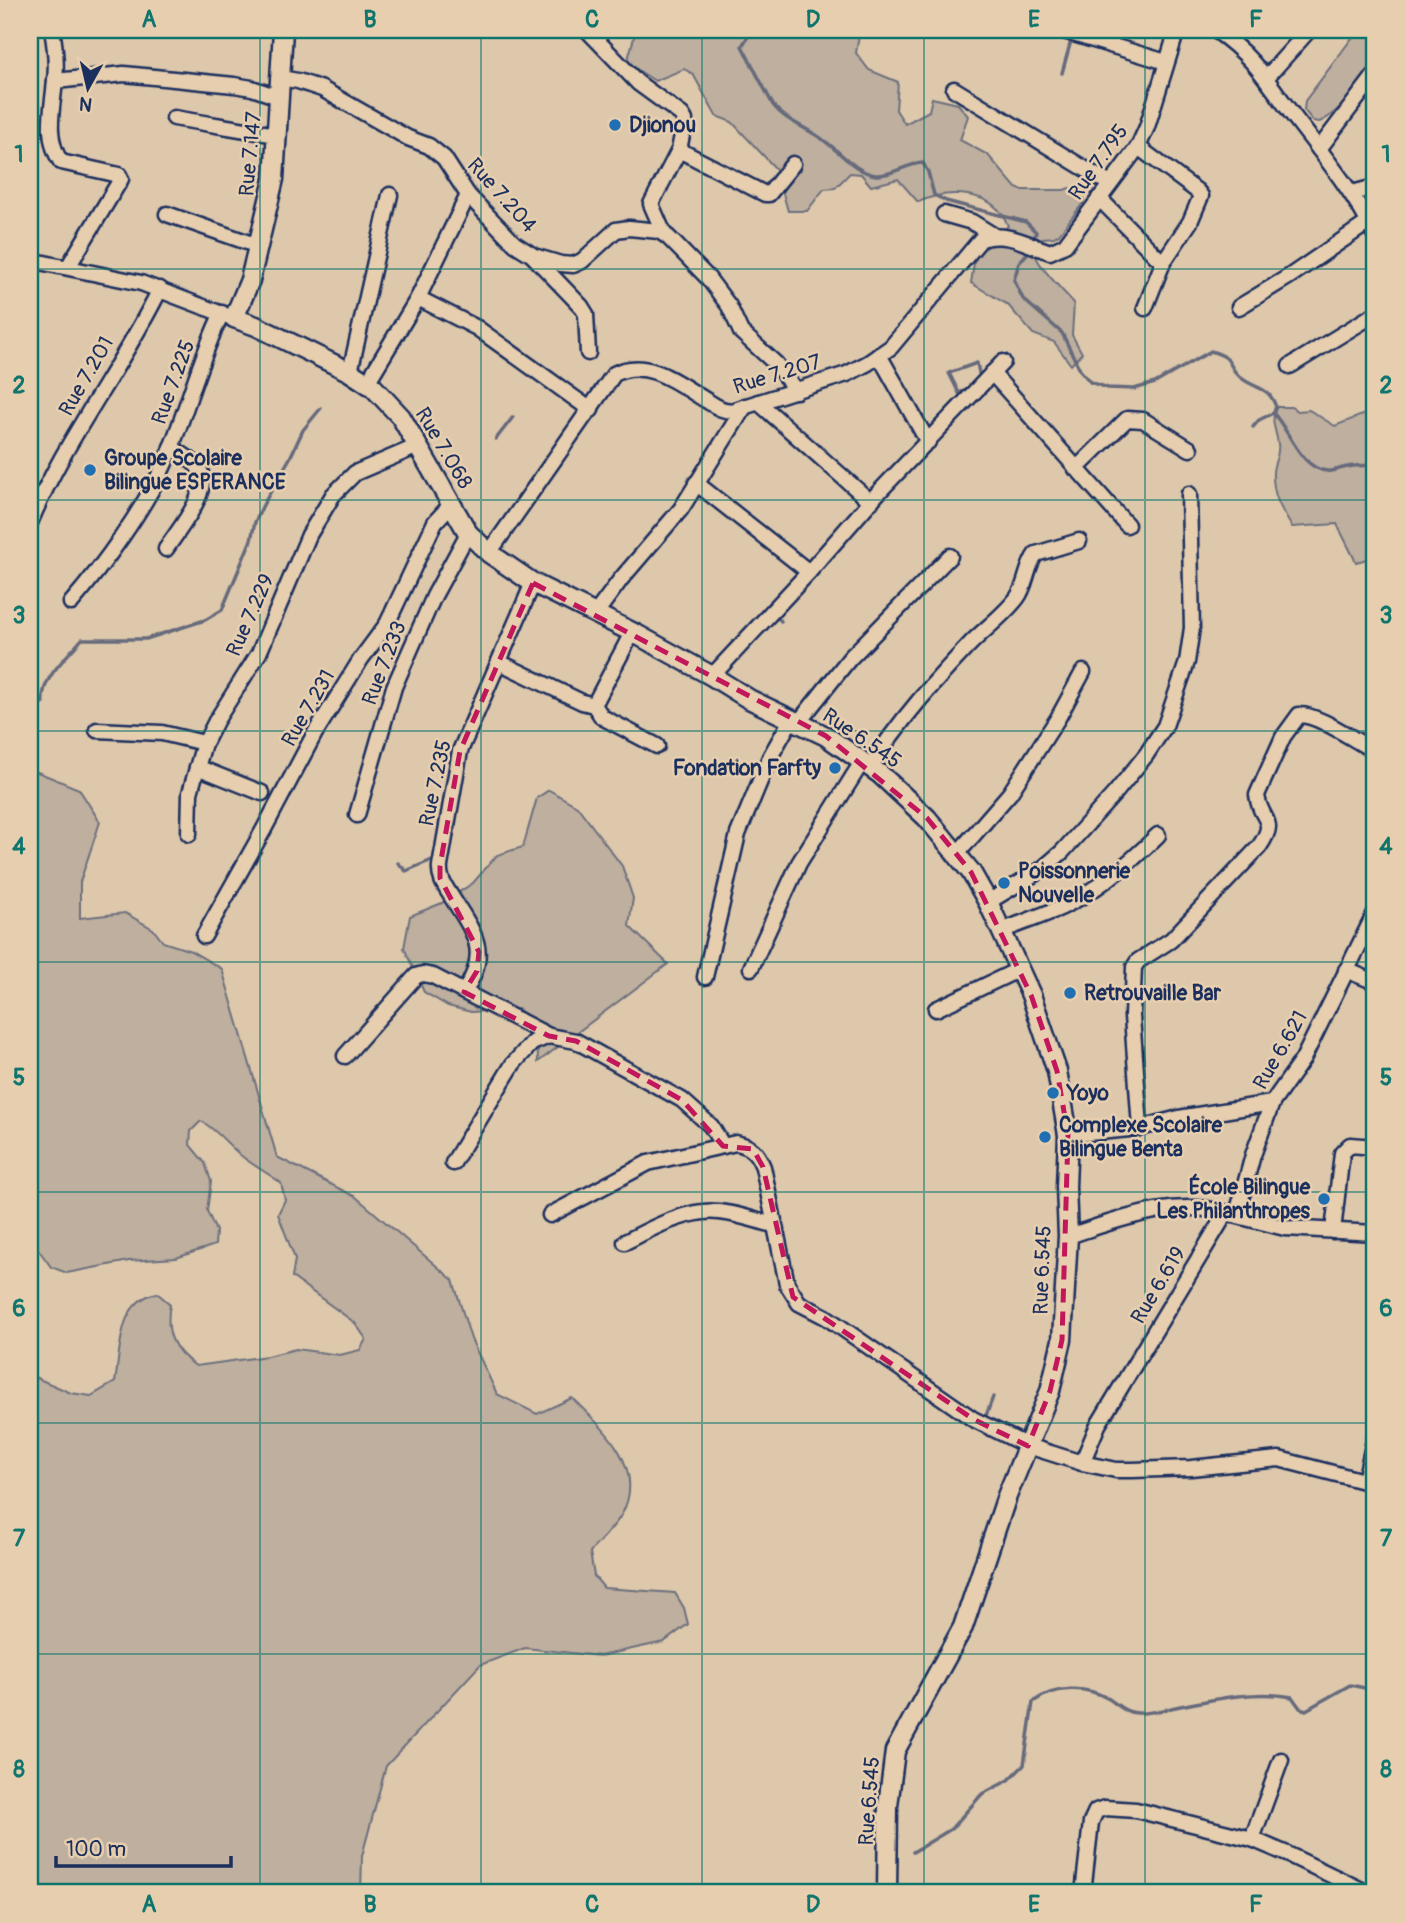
<svg xmlns="http://www.w3.org/2000/svg" width="1405" height="1923" font-family="Pangolin,sans-serif">
<rect width="100%" height="100%" fill="#dec8ab"/>
<filter id="ink" filterUnits="userSpaceOnUse"><feTurbulence type="fractalNoise" baseFrequency=".0143" numOctaves="2"/><feDisplacementMap in="SourceGraphic" scale="14" xChannelSelector="R" yChannelSelector="G"/><feConvolveMatrix kernelMatrix="1 2 1 2 8 2 1 2 1" color-interpolation-filters="sRGB"/></filter>
<g filter="url(#ink)">
<g fill="#beaf9e" stroke="#6c6f7e" stroke-width="2">
<path d="M636 30H860L856 53 869 70 898 82 896 110 905 124 929 111 932 98 958 104 968 116 960 140 988 155 1016 188 1021 190H1064L1069 188 1084 193 1083 203 1059 234 1054 237 1032 239C1029 260 1061 288 1074 303L1072 335 1082 353 1071 365 1054 342 1033 334 1008 305 971 283 975 257 1008 226C995 189 948 189 918 202L898 179 871 186 861 174 850 173 835 188 824 189 807 211H788L776 169 732 122 716 116 693 74 684 69 655 81 627 63Z"/>
<path d="M1358 30H1375C1375 40 1377 53 1375 63 1373 77 1332 118 1319 122L1313 121 1304 110 1305 101Z"/>
<path d="M1276 407H1291L1298 411 1309 410 1335 426 1372 411 1375 412V557L1356 562 1337 524 1292 527C1280 508 1272 494 1273 471 1274 461 1280 455 1278 444 1276 427 1270 425 1276 407Z"/>
<path d="M30 769 79 789 100 822 80 882V918L125 913 153 929 163 942 191 951 222 969 277 1157 356 1197 453 1280 471 1339 497 1394 537 1414 572 1398C603 1428 647 1467 622 1514 614 1528 600 1540 590 1552L594 1576 604 1588 675 1593 684 1608 688 1624 664 1642 600 1656 525 1648 480 1665 386 1766 362 1856 361 1893H30V1375L71 1393 91 1396 115 1382C121 1351 117 1301 157 1293L170 1304C165 1332 172 1350 196 1366L267 1356 296 1349 340 1355 360 1350 366 1339 355 1323 292 1277 295 1259 278 1214 285 1200 281 1183C269 1174 256 1167 244 1158 227 1145 220 1132 201 1121L191 1131 190 1145 205 1163 211 1181 207 1211 216 1231 215 1245 176 1258 129 1261 67 1273 51 1267 30 1238Z"/>
<polygon points="549,790 577,806 622,866 633,898 629,926 668,964 538,1062 537,1023 518,1009 471,1012 448,1006 424,992 404,948 410,916 442,903 473,883 497,855 523,847 537,798"/>
</g>
<g fill="none" stroke-linecap="round" stroke-linejoin="round">
<g stroke="#666a7c" stroke-width="3.5">
<path d="M752 30 742 46 773 105C786 122 809 128 826 142 841 153 857 173 876 175 893 176 907 163 923 163L928 172 934 195 946 201 1026 222 1036 232 1033 243"/>
<polyline points="1062,73 1072,37"/>
<path d="M1030 250 1019 263 1014 280 1023 299 1062 333 1080 370 1090 382 1108 388 1134 389 1155 383 1211 351C1236 359 1225 363 1239 376 1254 390 1268 384 1276 407L1273 413C1289 429 1300 469 1327 471 1332 472 1338 469 1343 468 1354 465 1364 465 1375 466"/>
<polygon points="977,363 981,383 959,393 949,373"/>
<polyline points="1253,427 1259,420 1273,413"/>
<polyline points="496,439 513,417"/>
<polyline points="776,616 781,621"/>
<path d="M43 703C40 679 67 657 82 639H146L205 620 222 610 251 540 255 522 263 505 290 458 303 430 321 408"/>
<polyline points="398,863 406,871 432,860"/>
<polyline points="984,1421 993,1397"/>
<path d="M913 1852 951 1829 982 1794 1009 1780 1024 1765 1033 1702C1054 1686 1086 1685 1109 1699 1118 1705 1126 1713 1137 1713 1151 1714 1166 1709 1180 1706 1215 1699 1257 1690 1292 1697L1300 1708 1306 1710 1350 1685 1375 1690"/>
</g>
<defs>
<g id="minor">
<path d="M52 30C55 46 57 64 55 80 53 108 44 137 61 162L119 175 121 179 68 267"/>
<polyline points="587,30 638,83 682,115 685,120 679,150 765,194 769,194 793,164"/>
<polyline points="1060,30 1166,62"/>
<path d="M1215 30C1254 56 1268 83 1295 118 1324 156 1354 192 1375 235"/>
<polyline points="1267,77 1309,30"/>
<polyline points="280,78 298,81 322,89 408,138 429,146 444,158 468,195 515,244 534,256 561,264 573,265 582,261 616,230 629,228 659,231 668,237 708,278 729,306 741,332 776,364 796,391"/>
<polyline points="55,81 124,74 234,85 252,88 278,97"/>
<polyline points="954,89 1110,184"/>
<polyline points="174,118 276,135"/>
<polyline points="1319,149 1375,75"/>
<polyline points="1352,193 1375,187"/>
<polyline points="1099,198 1156,256 1161,260 1166,258 1190,222 1201,196 1197,191 1138,147"/>
<polyline points="167,214 258,246"/>
<polyline points="944,214 972,222 993,235"/>
<polyline points="664,234 651,204 679,150"/>
<polyline points="534,257 581,306 586,314 588,353"/>
<polyline points="30,260 141,283 230,317"/>
<polyline points="418,298 477,328 591,410"/>
<polyline points="1239,307 1290,276 1369,222"/>
<polyline points="1145,308 1164,260"/>
<polyline points="879,355 928,442"/>
<polyline points="1290,366 1375,314"/>
<polyline points="350,372 390,195"/>
<polyline points="992,373 1127,525"/>
<polyline points="367,383 418,298 468,195"/>
<polyline points="758,402 871,502"/>
<polyline points="1076,469 1127,419 1143,420 1190,449"/>
<polyline points="696,483 809,572"/>
<path d="M30 523C64 440 121 369 160 289"/>
<path d="M166 549C178 530 214 489 198 467 192 459 179 453 171 447"/>
<path d="M489 553 614 374C648 356 681 386 709 402 717 407 724 412 734 410L847 374 868 363 891 347 981 239C1006 231 1027 244 1050 252L1065 245 1138 147 1147 127 1177 30"/>
<path d="M71 603C103 566 144 509 164 465 186 415 198 362 222 313"/>
<polyline points="596,613 621,579 681,509 745,406"/>
<polyline points="499,662 582,702 594,705 602,717 657,746"/>
<polyline points="712,676 809,572 877,494 1003,362"/>
<polyline points="594,705 632,633"/>
<polyline points="798,723 850,658 950,556"/>
<polyline points="97,730 162,733 204,743 206,741 216,721 259,653 309,535 333,495 355,473 418,446"/>
<polyline points="197,767 262,793"/>
<path d="M870 767C899 721 934 682 971 643 986 628 1004 615 1017 598 1027 585 1026 567 1036 554L1079 541"/>
<polyline points="357,815 394,687 434,596 468,533"/>
<polyline points="189,834 190,793 204,743"/>
<polyline points="957,854 1010,793 1058,718 1083,672"/>
<polyline points="988,902 1041,870 1062,852 1116,792 1146,755 1165,726 1187,662 1192,628 1189,494"/>
<path d="M1001 931C1021 923 1042 916 1062 907 1098 890 1130 863 1158 835"/>
<polyline points="204,936 264,829 315,733 361,659 387,624 435,522 446,510 454,509"/>
<polyline points="751,968 799,863 862,762"/>
<polyline points="1346,970 1375,982"/>
<polyline points="705,977 738,834 770,757 791,720"/>
<path d="M464 992C491 951 474 933 451 896 444 885 439 878 440 866L460 751 533 583"/>
<polyline points="936,1009 1020,969"/>
<polyline points="345,1056 416,976 423,974 433,976 549,1036 576,1041 682,1100 711,1126 723,1146"/>
<path d="M1140 1128 1132 1016 1134 967 1138 961 1171 940 1259 847C1279 818 1260 822 1257 795L1283 737 1299 715C1318 714 1355 741 1375 751"/>
<polyline points="1068,1135 1140,1128 1179,1118 1272,1103"/>
<polyline points="453,1163 513,1064 532,1043 549,1036"/>
<polyline points="1237,1214 1253,1155 1272,1103 1303,1059 1375,913"/>
<path d="M550 1215 648 1163 736 1143C751 1146 757 1152 763 1167L787 1284 799 1303 826 1317 973 1419 1028 1446 1082 1463 1098 1425 1226 1213 1285 1228 1375 1233"/>
<polyline points="1333,1231 1342,1153 1350,1145 1375,1147"/>
<path d="M1068 1236C1119 1220 1172 1198 1226 1213"/>
<path d="M625 1242C649 1230 676 1215 703 1212 725 1209 752 1220 774 1225"/>
<polyline points="1082,1463 1116,1470 1132,1470 1191,1468 1279,1459 1375,1484"/>
<polyline points="1365,1481 1375,1436"/>
<polyline points="1252,1839 1281,1760"/>
<polyline points="1083,1893 1091,1822 1096,1811 1105,1808 1136,1810 1252,1839 1287,1854 1368,1893"/>
</g>
<polyline id="tertiary" points="283,30 274,179 250,280 234,318 256,326 350,372 373,387 401,417 468,533 489,553 533,583 636,634 712,676 749,699 826,736 880,774 927,818 971,872 988,902 1031,995 1057,1071 1068,1135 1066,1187 1068,1236 1062,1340 1050,1391 1007,1496 963,1627 895,1751 888,1806 887,1893"/>
</defs>
<use href="#minor" stroke="#1b2f5e" stroke-width="19"/>
<use href="#tertiary" stroke="#1b2f5e" stroke-width="23"/>
<use href="#minor" stroke="#e6ceae" stroke-width="14"/>
<use href="#tertiary" stroke="#e6ceae" stroke-width="18"/>
</g>
</g>
<path fill="none" stroke="#c2185b" stroke-width="5" stroke-dasharray="14 9" stroke-linejoin="round" d="M533 583 826 736 927 818 971 872 1031 995 1057 1071 1068 1135 1062 1340 1050 1391 1028 1446 973 1419 793 1297 763 1167 753 1149 723 1146 682 1100 576 1041 549 1036 464 992 477 971 479 952 440 878V866L460 751Z"/>
<path fill="none" stroke="#0f766e" stroke-width="2" stroke-opacity="0.55" d="M260 30V1893M481 30V1893M702 30V1893M924 30V1893M1145 30V1893M30 269H1375M30 500H1375M30 731H1375M30 962H1375M30 1192H1375M30 1423H1375M30 1654H1375"/>
<g fill="#1f6fb2" stroke="#e6ceae" stroke-width="2.5">
<circle cx="615" cy="125" r="7"/>
<circle cx="90" cy="470" r="7"/>
<circle cx="835" cy="768" r="7"/>
<circle cx="1004" cy="883" r="7"/>
<circle cx="1070" cy="993" r="7"/>
<circle cx="1053" cy="1093" r="7"/>
<circle cx="1045" cy="1137" r="7"/>
<circle cx="1324" cy="1199" r="7"/>
</g>
<g text-anchor="middle" stroke-width="5" stroke-linejoin="round" paint-order="stroke">
<g font-size="21" font-weight="bold" fill="#1b2f5e" stroke="#e6ceae" text-anchor="start">
<text x="629" y="132">Djionou</text>
<text x="104" y="465">Groupe Scolaire<tspan x="104" dy="24">Bilingue ESPERANCE</tspan></text>
<text x="821" y="775" text-anchor="end">Fondation Farfty</text>
<text x="1018" y="878">Poissonnerie<tspan x="1018" dy="24">Nouvelle</tspan></text>
<text x="1084" y="1000">Retrouvaille Bar</text>
<text x="1067" y="1100">Yoyo</text>
<text x="1059" y="1132">Complexe Scolaire<tspan x="1059" dy="24">Bilingue Benta</tspan></text>
<text x="1310" y="1194" text-anchor="end">École Bilingue<tspan x="1310" dy="24">Les Philanthropes</tspan></text>
</g>
<g font-size="21" fill="#1b2f5e" stroke="#e6ceae">
<text transform="translate(250 154) rotate(-85)" y="7">Rue 7.147</text>
<text transform="translate(1098 162) rotate(-55)" y="7">Rue 7.795</text>
<text transform="translate(502 195) rotate(48)" y="7">Rue 7.204</text>
<text transform="translate(777 374) rotate(-17)" y="7">Rue 7.207</text>
<text transform="translate(86 376) rotate(-60)" y="7">Rue 7.201</text>
<text transform="translate(173 382) rotate(-70)" y="7">Rue 7.225</text>
<text transform="translate(444 448) rotate(59)" y="7">Rue 7.068</text>
<text transform="translate(250 615) rotate(-66)" y="7">Rue 7.229</text>
<text transform="translate(384 663) rotate(-69)" y="7">Rue 7.233</text>
<text transform="translate(308 708) rotate(-60)" y="7">Rue 7.231</text>
<text transform="translate(862 738) rotate(34)" y="7">Rue 6.545</text>
<text transform="translate(435 783) rotate(-78)" y="7">Rue 7.235</text>
<text transform="translate(1280 1050) rotate(-60)" y="7">Rue 6.621</text>
<text transform="translate(1042 1270) rotate(-88)" y="7">Rue 6.545</text>
<text transform="translate(1158 1285) rotate(-59)" y="7">Rue 6.619</text>
<text transform="translate(869 1801) rotate(-86)" y="7">Rue 6.545</text>
</g>
</g>
<rect width="1405" height="1923" fill="none" stroke="#e6ceae" stroke-width="77"/>
<g transform="translate(88 88) rotate(188)" stroke="#e6ceae" stroke-width="5" paint-order="stroke">
<path d="M0-5L12 26L0 18L-12 26Z" fill="#1b2f5e"/>
<text y="-10" font-size="19" font-weight="bold" text-anchor="middle" fill="#1b2f5e">N</text>
</g>
<path d="M56 1856v10h175v-10" fill="none" stroke="#1b2f5e" stroke-width="3.5"/>
<text x="66" y="1856" font-size="21" fill="#1b2f5e" stroke="#e6ceae" stroke-width="5" paint-order="stroke">100 m</text>
<rect x="38" y="38" width="1328" height="1846" fill="none" stroke="#0f766e" stroke-width="2.5"/>
<g font-size="23" text-anchor="middle" font-weight="bold" fill="#0f766e">
<text x="149" y="27">A</text>
<text x="370" y="27">B</text>
<text x="592" y="27">C</text>
<text x="813" y="27">D</text>
<text x="1034" y="27">E</text>
<text x="1256" y="27">F</text>
<text x="19" y="162">1</text>
<text x="1386" y="162">1</text>
<text x="19" y="393">2</text>
<text x="1386" y="393">2</text>
<text x="19" y="623">3</text>
<text x="1386" y="623">3</text>
<text x="19" y="854">4</text>
<text x="1386" y="854">4</text>
<text x="19" y="1085">5</text>
<text x="1386" y="1085">5</text>
<text x="19" y="1316">6</text>
<text x="1386" y="1316">6</text>
<text x="19" y="1546">7</text>
<text x="1386" y="1546">7</text>
<text x="19" y="1777">8</text>
<text x="1386" y="1777">8</text>
<text x="149" y="1912">A</text>
<text x="370" y="1912">B</text>
<text x="592" y="1912">C</text>
<text x="813" y="1912">D</text>
<text x="1034" y="1912">E</text>
<text x="1256" y="1912">F</text>
</g>
</svg>
